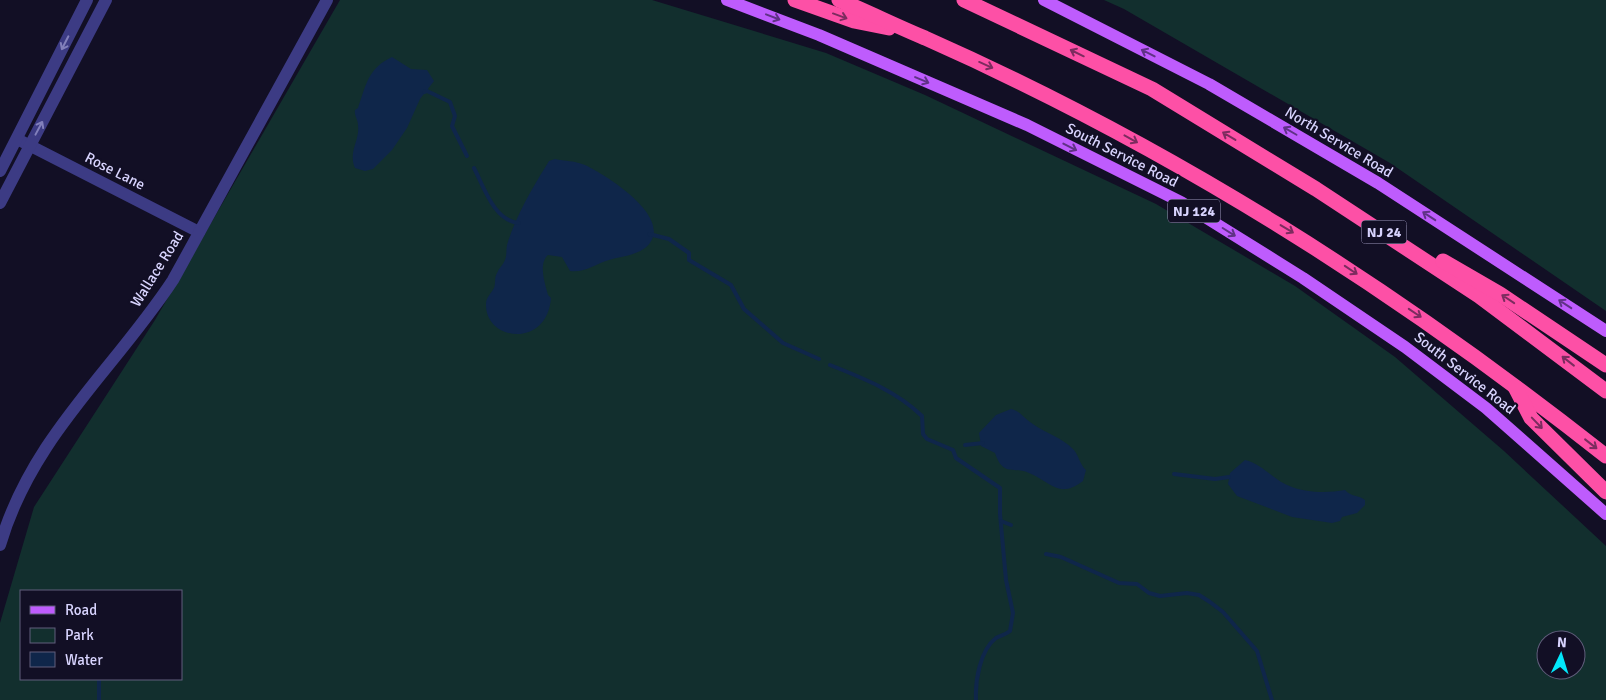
<svg xmlns="http://www.w3.org/2000/svg" width="1606" height="700" font-family="Signika,sans-serif">
<rect width="100%" height="100%" fill="#120f25"/>
<g fill="#122f2e" fill-rule="evenodd">
<path d="M340 0H652L826 53 925 95 1156 204 1295 286 1395 357 1504 451 1606 546V700H0V623L34 507 155 320ZM21 591H181V679H21ZM1546 640H1576V670H1546Z"/>
<polygon points="1104,0 1606,0 1606,311 1390,163 1124,9"/>
</g>
<g fill="#0f264a">
<path d="M392 57 411 69 427 70 434 81 420 99 407 128 392 150 373 169 365 171 355 168C348 151 360 141 358 125 358 119 354 116 355 110L358 108C366 85 368 68 392 57Z"/>
<path d="M555 159C564 161 576 161 585 165 606 175 679 220 645 248 634 256 622 256 609 260 595 264 585 273 570 271L562 257 548 255C538 264 545 283 548 295L551 298C547 349 485 341 486 304 486 297 491 294 494 288 496 283 494 278 497 273 499 268 503 265 505 260 507 255 506 250 507 245 515 218 531 190 546 166L549 161Z"/>
<path d="M1011 409C1020 411 1023 417 1030 422 1044 433 1062 437 1074 450 1079 456 1080 465 1086 470L1083 481C1059 499 1052 483 1029 473 1013 466 1003 477 995 453L981 446 979 433 996 415Z"/>
<path d="M1245 460C1263 464 1274 481 1292 487 1307 493 1329 493 1345 490 1351 497 1359 495 1365 500V505L1357 513 1342 517 1340 521 1332 523 1292 517 1237 496 1228 484 1230 473Z"/>
</g>
<g fill="none" stroke-linecap="round" stroke-linejoin="round">
<g stroke="#0f264a" stroke-width="4">
<polyline points="424,92 427,91 450,102 455,116 452,126 467,156"/>
<path d="M474 168C484 187 494 221 519 223"/>
<polyline points="649,234 669,239 689,253 689,260 731,285 744,309 783,343 819,359"/>
<path d="M830 365C863 378 896 391 922 416L923 434 927 439 953 450 956 458 1000 488V514L1006 580 1013 613 1010 631C1005 635 1001 635 996 638 980 650 975 681 976 700"/>
<polyline points="965,445 983,443"/>
<polyline points="1174,474 1215,479 1229,477"/>
<polyline points="1001,521 1011,525"/>
<polyline points="1046,554 1061,557 1119,583 1137,584 1149,593 1160,596 1187,593 1199,595 1210,602 1223,612 1257,651 1272,700"/>
<polyline points="99,700 99,679"/>
</g>
<g stroke="#3c3b84" stroke-width="12">
<polyline points="17,139 199,232"/>
<polyline points="0,171 87,0"/>
<polyline points="0,203 106,0"/>
<path d="M0 545C32 436 114 370 173 280L327 0"/>
</g>
<g stroke="#be5cfd" stroke-width="12">
<polyline points="727,0 819,35 1027,125 1181,202 1303,278 1405,347 1486,408 1606,514"/>
<polyline points="1044,0 1209,84 1378,183 1606,331"/>
</g>
<g stroke="#fd50a6" stroke-width="15">
<polyline points="795,0 854,21 889,28"/>
<path d="M839 0C868 12 896 26 925 38 1173 148 1393 288 1606 456"/>
<polyline points="964,0 1152,89 1316,189 1479,296 1606,391"/>
<polyline points="1443,261 1500,294 1606,365"/>
<polyline points="1515,387 1531,418 1606,492"/>
</g>
</g>
<defs><path id="oneway-shaft" d="M-6 0H5M1.5-3L5.5 0L1.5 3" fill="none" stroke-width="1.6" stroke-linecap="round" stroke-linejoin="round" transform="scale(1.25)"/></defs>
<g stroke="#7c2c5f">
<use href="#oneway-shaft" transform="translate(840 16) rotate(20)"/>
<use href="#oneway-shaft" transform="translate(1077 53) rotate(-154)"/>
<use href="#oneway-shaft" transform="translate(986 65) rotate(24)"/>
<use href="#oneway-shaft" transform="translate(1229 136) rotate(-149)"/>
<use href="#oneway-shaft" transform="translate(1131 139) rotate(29)"/>
<use href="#oneway-shaft" transform="translate(1287 229) rotate(31)"/>
<use href="#oneway-shaft" transform="translate(1351 270) rotate(34)"/>
<use href="#oneway-shaft" transform="translate(1508 299) rotate(-146)"/>
<use href="#oneway-shaft" transform="translate(1415 313) rotate(34)"/>
<use href="#oneway-shaft" transform="translate(1568 361) rotate(-142)"/>
<use href="#oneway-shaft" transform="translate(1537 423) rotate(46)"/>
<use href="#oneway-shaft" transform="translate(1591 444) rotate(38)"/>
</g>
<g stroke="#5f3286">
<use href="#oneway-shaft" transform="translate(773 17) rotate(21)"/>
<use href="#oneway-shaft" transform="translate(1148 53) rotate(-153)"/>
<use href="#oneway-shaft" transform="translate(922 80) rotate(23)"/>
<use href="#oneway-shaft" transform="translate(1290 131) rotate(-150)"/>
<use href="#oneway-shaft" transform="translate(1070 147) rotate(27)"/>
<use href="#oneway-shaft" transform="translate(1429 216) rotate(-147)"/>
<use href="#oneway-shaft" transform="translate(1229 232) rotate(32)"/>
<use href="#oneway-shaft" transform="translate(1565 304) rotate(-147)"/>
</g>
<g stroke="#8280bb">
<use href="#oneway-shaft" transform="translate(65 43) rotate(117)"/>
<use href="#oneway-shaft" transform="translate(39 128) rotate(-62)"/>
</g>
<g text-anchor="middle" stroke-width="4.5" stroke-linejoin="round" paint-order="stroke">
<g fill="#120f25" stroke="#9d99bd" stroke-width="1">
<rect x="1168" y="199.5" width="52" height="23" rx="4"/>
<rect x="1361.5" y="220.5" width="45" height="23" rx="4"/>
</g>
<g font-size="14" font-weight="bold" fill="#d8d4fe">
<text x="1194" y="216">NJ 124</text>
<text x="1384" y="237">NJ 24</text>
</g>
<g font-size="15" fill="#d8d4fe" stroke="#120f25">
<text transform="translate(1339 142) rotate(31)" y="5">North Service Road</text>
<text transform="translate(1122 155) rotate(27)" y="5">South Service Road</text>
<text transform="translate(115 171) rotate(27)" y="5">Rose Lane</text>
<text transform="translate(157 269) rotate(-58)" y="5">Wallace Road</text>
<text transform="translate(1465 373) rotate(38)" y="5">South Service Road</text>
</g>
</g>
<rect x="20" y="590" width="162" height="90" fill="#120f25" stroke="#615e7c"/>
<rect x="30" y="606" width="25" height="8" fill="#be5cfd" stroke="#615e7c"/>
<text x="65" y="615" font-size="15" fill="#d8d4fe">Road</text>
<rect x="30" y="628" width="25" height="15" fill="#122f2e" stroke="#615e7c"/>
<text x="65" y="640" font-size="15" fill="#d8d4fe">Park</text>
<rect x="30" y="652" width="25" height="15" fill="#0f264a" stroke="#615e7c"/>
<text x="65" y="665" font-size="15" fill="#d8d4fe">Water</text>
<g transform="translate(1561 655) rotate(4)"><circle r="24" fill="#120f25" stroke="#615e7c"/>
<path d="M0-4L9 19L0 12L-9 19Z" fill="#03e7fb"/>
<text y="-8" font-size="14" font-weight="bold" text-anchor="middle" fill="#d8d4fe">N</text>
</g>
</svg>
